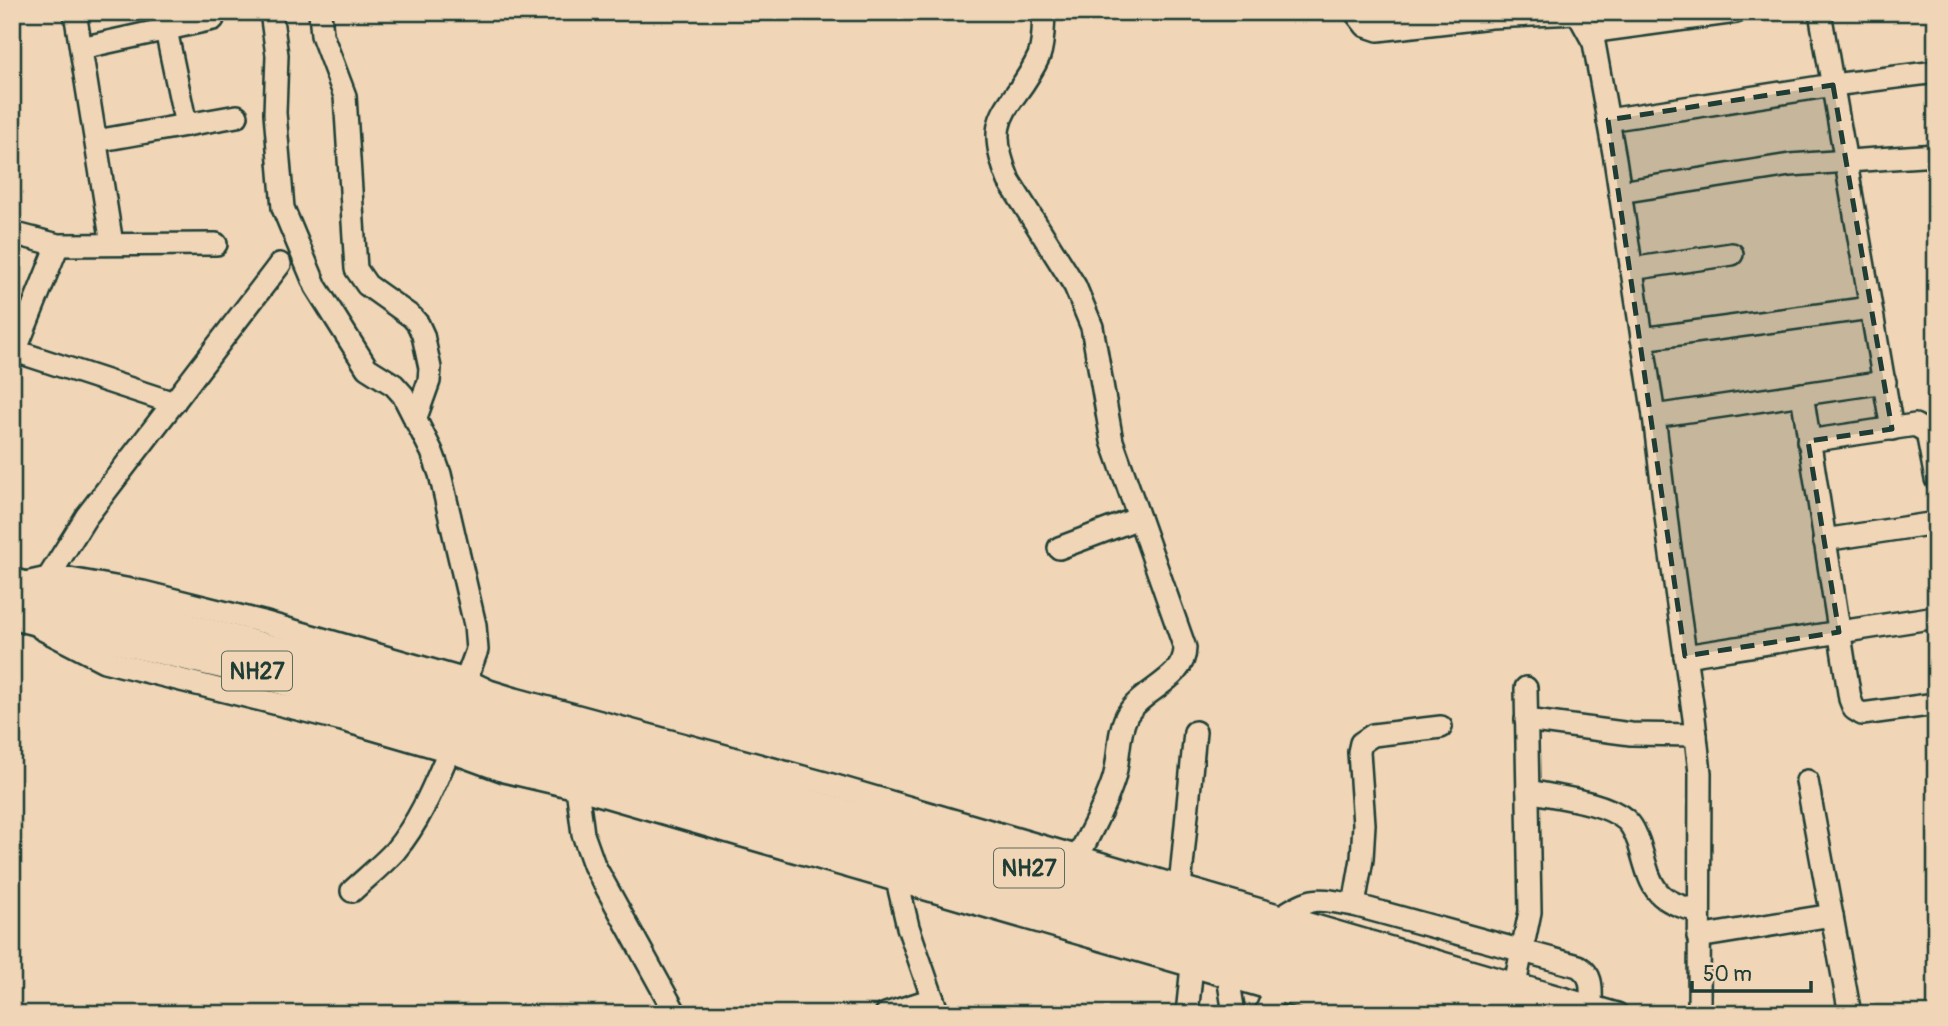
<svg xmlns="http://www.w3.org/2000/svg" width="1948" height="1026" font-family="Pangolin,sans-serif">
<rect width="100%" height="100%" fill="#f0d6b7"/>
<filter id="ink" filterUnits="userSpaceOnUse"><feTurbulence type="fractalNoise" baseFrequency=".0143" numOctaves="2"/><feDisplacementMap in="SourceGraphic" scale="14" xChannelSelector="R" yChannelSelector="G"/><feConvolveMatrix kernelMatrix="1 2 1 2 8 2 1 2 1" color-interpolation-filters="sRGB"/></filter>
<g filter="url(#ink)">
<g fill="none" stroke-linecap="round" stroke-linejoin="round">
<defs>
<g id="minor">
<polyline points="75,12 112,244"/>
<polyline points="271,12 277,55 275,113 283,208 316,287 367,368 394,385 403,395 432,452 440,474 475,625 477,650 466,680"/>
<polyline points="320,12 322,35 345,96 356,269 367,285 412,317 418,324 423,335 430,368 429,381 415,420"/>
<path d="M1044 12C1043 26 1044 43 1039 56 1014 111 980 110 1009 181L1075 286 1092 327 1112 441 1185 648C1185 680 1142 689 1127 715 1117 734 1120 758 1114 778 1106 805 1090 832 1078 857"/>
<polyline points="1355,12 1366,26 1378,30 1491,17 1577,13"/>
<polyline points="1577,12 1594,43 1615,159 1654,416 1669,541 1694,718 1700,773 1699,1014"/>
<polyline points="1820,12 1892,429"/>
<polyline points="166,30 186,125"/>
<polyline points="1589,32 1736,12"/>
<polyline points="81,48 213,19"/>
<polyline points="1608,120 1833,85 1936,72"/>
<polyline points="96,141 237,116"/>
<polyline points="1620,192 1790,165 1936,155"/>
<polyline points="12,233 58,245 216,244"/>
<polyline points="1631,269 1732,254"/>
<polyline points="1642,339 1870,308"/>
<polyline points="12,350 174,403"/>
<polyline points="12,359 58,245"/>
<polyline points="1802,394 1850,699 1854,709 1862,714 1936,704"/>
<polyline points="1654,416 1885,382"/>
<polyline points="1808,441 1915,425 1927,432 1936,479"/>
<polyline points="1824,540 1936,523"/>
<polyline points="1059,548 1139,518"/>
<polyline points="48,578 86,517 280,264"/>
<polyline points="21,584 48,578 64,578 143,592 263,622 466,680 489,691 515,699 825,783 1617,1014"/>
<polyline points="42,629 104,661 342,720 449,751 504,771 577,788 1358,1014"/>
<polyline points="1685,656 1936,617"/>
<polyline points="1526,720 1631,734 1696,735"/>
<polyline points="1807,781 1850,1014"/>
<polyline points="577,788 583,834 594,865 676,1014"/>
<path d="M1528 791C1556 797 1604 801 1626 820 1633 826 1636 835 1639 843 1652 886 1651 900 1698 911"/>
<polyline points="897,880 908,927 938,1014"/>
<polyline points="1180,887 1195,732"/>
<path d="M352 891C366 878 382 865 395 851 420 821 434 786 449 751"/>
<polyline points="1354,905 1362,859 1364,824 1359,752 1361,743 1373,735 1441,727"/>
<path d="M1282 916C1313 895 1318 899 1354 905L1578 966C1594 976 1591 989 1591 1006"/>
<polyline points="1698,937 1832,915"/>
<polyline points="1228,976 1234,1014"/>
<polyline points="1515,984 1530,912 1526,688"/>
<polyline points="886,1014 933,999"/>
<polyline points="1187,1014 1192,966"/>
<polyline points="1265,1014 1276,989"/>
</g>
<g id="highway">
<polyline points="12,585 344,670 520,723 1538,1014"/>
<polyline points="12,613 256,670 498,743 1437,1014"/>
</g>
</defs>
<use href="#minor" stroke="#1f3d34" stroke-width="26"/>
<use href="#highway" stroke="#1f3d34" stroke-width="37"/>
<use href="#minor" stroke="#f0d6b7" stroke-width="21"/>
<use href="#highway" stroke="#f0d6b7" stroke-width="32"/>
</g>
</g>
<path fill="#1f3d34" fill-opacity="0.2" stroke="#1f3d34" stroke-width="5" stroke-dasharray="14 9" stroke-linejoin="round" d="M1833 85 1892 429 1808 441 1839 632 1685 656 1608 120Z"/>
<g text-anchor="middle" stroke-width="6" stroke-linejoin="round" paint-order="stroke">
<g fill="#f0d6b7" stroke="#5e6b5b" stroke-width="2">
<rect x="222" y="651.5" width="70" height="39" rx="5"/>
<rect x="994" y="848.5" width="70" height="39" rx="5"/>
</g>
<g font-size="23" font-weight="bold" fill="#1f3d34">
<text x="257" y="679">NH27</text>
<text x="1029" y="876">NH27</text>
</g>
</g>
<rect width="1948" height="1026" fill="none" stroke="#f0d6b7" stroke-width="42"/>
<rect x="21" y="21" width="1906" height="984" fill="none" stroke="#1f3d34" stroke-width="2.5" filter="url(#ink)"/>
<path d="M1692 981v10h119v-10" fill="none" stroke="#1f3d34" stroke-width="3.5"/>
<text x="1703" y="981" font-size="21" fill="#1f3d34" stroke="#f0d6b7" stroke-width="5" paint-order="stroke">50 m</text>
</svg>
